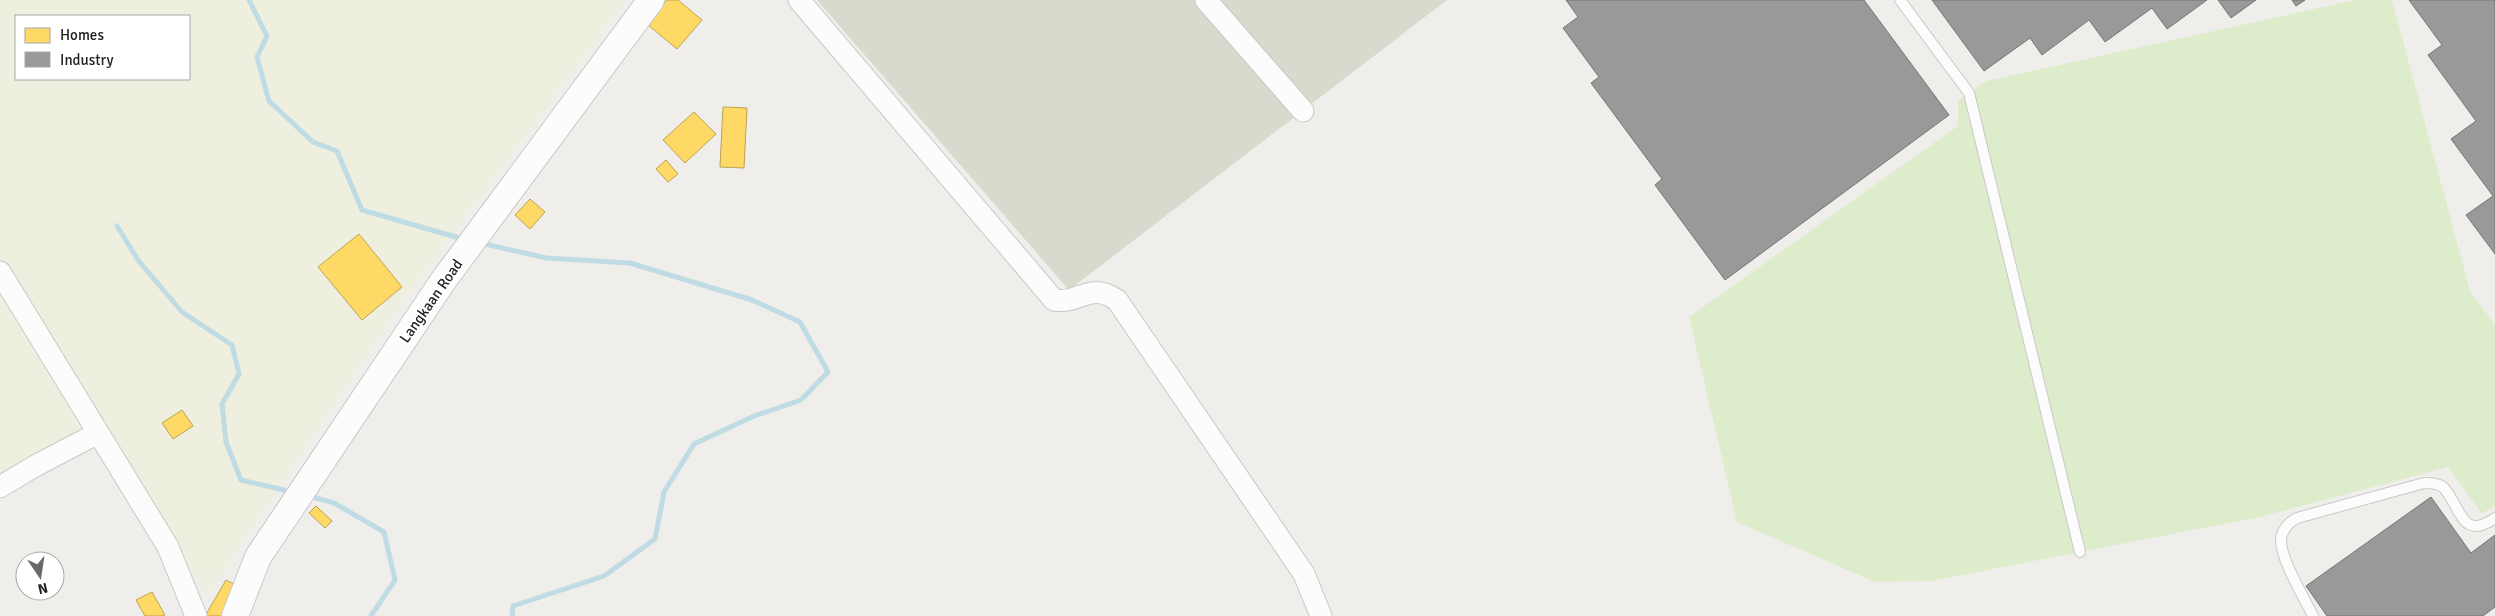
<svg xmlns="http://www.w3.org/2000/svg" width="2495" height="616" font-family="Signika,sans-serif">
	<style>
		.construction { fill: #d9d9cd }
		.farmland { fill: #efefdf; fill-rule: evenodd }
		.grass { fill: #ddeccb }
		.homes { fill: #ffd966; stroke: #bda252 }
		.industry { fill: #999; stroke: #757575 }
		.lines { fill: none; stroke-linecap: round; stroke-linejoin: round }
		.stream { stroke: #bfdbe3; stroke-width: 5 }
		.service-casing { stroke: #c9c8c7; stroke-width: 12 }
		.minor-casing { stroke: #c9c8c7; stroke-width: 23 }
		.tertiary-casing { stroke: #c9c8c7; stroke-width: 28 }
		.service { stroke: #fdfcfc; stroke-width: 10 }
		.minor { stroke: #fdfcfc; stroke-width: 21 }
		.tertiary { stroke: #fdfcfc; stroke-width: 26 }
		.labels { text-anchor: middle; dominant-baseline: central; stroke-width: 5; stroke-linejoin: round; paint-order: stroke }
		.street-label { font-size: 15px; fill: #222; stroke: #fff }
	</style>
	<rect width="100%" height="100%" fill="#f0eeeb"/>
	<path class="construction" d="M817,0H1447L1069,290Z"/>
	<path class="farmland" d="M0,0H625L413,286L207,595L101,416L0,475ZM16,16H189V79H16Z"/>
	<path class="grass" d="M2355,0H2392L2470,291L2495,325V505L2482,514L2448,467L2260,517L1931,581L1875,582L1737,522L1689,317L1958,126V101L1986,81Z"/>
	<path class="homes" d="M667,0H678L702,20L677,49L647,24Z
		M723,107L747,108L744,168L720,167Z
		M694,112L716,134L685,163L663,140Z
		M666,160L678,174L668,182L656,169Z
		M530,199L545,212L530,229L515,215Z
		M359,234L402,287L362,320L318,267Z
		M182,410L193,426L173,439L162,423Z
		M316,506L332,521L325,528L309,513Z
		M226,580L241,588L224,616H205Z
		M152,592L165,615L162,616H145L136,600Z"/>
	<path class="industry" d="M1566,0H1864L1949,115L1725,280L1655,185L1662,179L1591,83L1599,77L1563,28L1578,17Z
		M1932,0H2207L2167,29L2152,8L2105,42L2089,20L2042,55L2030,38L1984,71Z
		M2218,0H2256L2231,18Z
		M2292,0H2305L2296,6Z
		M2409,0H2495V254L2466,215L2493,196L2451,139L2476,121L2428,55L2442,45Z
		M2431,497L2471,553L2495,535V607L2483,616H2327L2306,586Z"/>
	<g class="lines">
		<path class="stream" d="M249,0L267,36L257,57L269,101L313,142L337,151L362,210L463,239
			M117,226L138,260L182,312L232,345L239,374L222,404L226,442L241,480L284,490
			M481,243L546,258L630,263L752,300L800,322L828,372L801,400L754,416L694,444L664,492L655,539L604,576L513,606L512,616
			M316,498L334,503L384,532L395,580L371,616"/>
		<g class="service-casing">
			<path id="service" d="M1900,0L1969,93L2080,552
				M2313,616C2304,597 2280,559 2281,539C2282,530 2289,522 2297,518L2424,483C2430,483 2438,483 2443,487C2461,506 2461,542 2495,518"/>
		</g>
		<g class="minor-casing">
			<path id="minor" d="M799,0L1054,300C1081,304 1090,281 1117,300L1304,574L1321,616
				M1206,0L1303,111
				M0,272L168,547L196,616
				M0,487L35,466L98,433"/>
		</g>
		<g class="tertiary-casing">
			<path id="tertiary" d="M235,616L258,557L443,281L651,0"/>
		</g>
		<use href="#service" class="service"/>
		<use href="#minor" class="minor"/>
		<use href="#tertiary" class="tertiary"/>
	</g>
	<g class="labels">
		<g class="street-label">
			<text transform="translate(431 301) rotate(-55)">Langkaan Road</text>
		</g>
	</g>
	<rect x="15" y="15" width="175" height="65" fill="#ffffff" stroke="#a7a7a7"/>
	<rect x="25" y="28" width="25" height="15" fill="#ffd966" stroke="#a7a7a7"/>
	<text x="60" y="40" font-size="15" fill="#222222">Homes</text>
	<rect x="25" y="52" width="25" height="15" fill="#999999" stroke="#a7a7a7"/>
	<text x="60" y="65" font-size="15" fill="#222222">Industry</text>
	<g transform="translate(40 576) rotate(167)"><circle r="24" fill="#ffffff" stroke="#a7a7a7"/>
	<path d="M0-4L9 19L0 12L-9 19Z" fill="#6a6968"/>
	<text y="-8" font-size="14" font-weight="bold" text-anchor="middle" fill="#222222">N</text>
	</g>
</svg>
